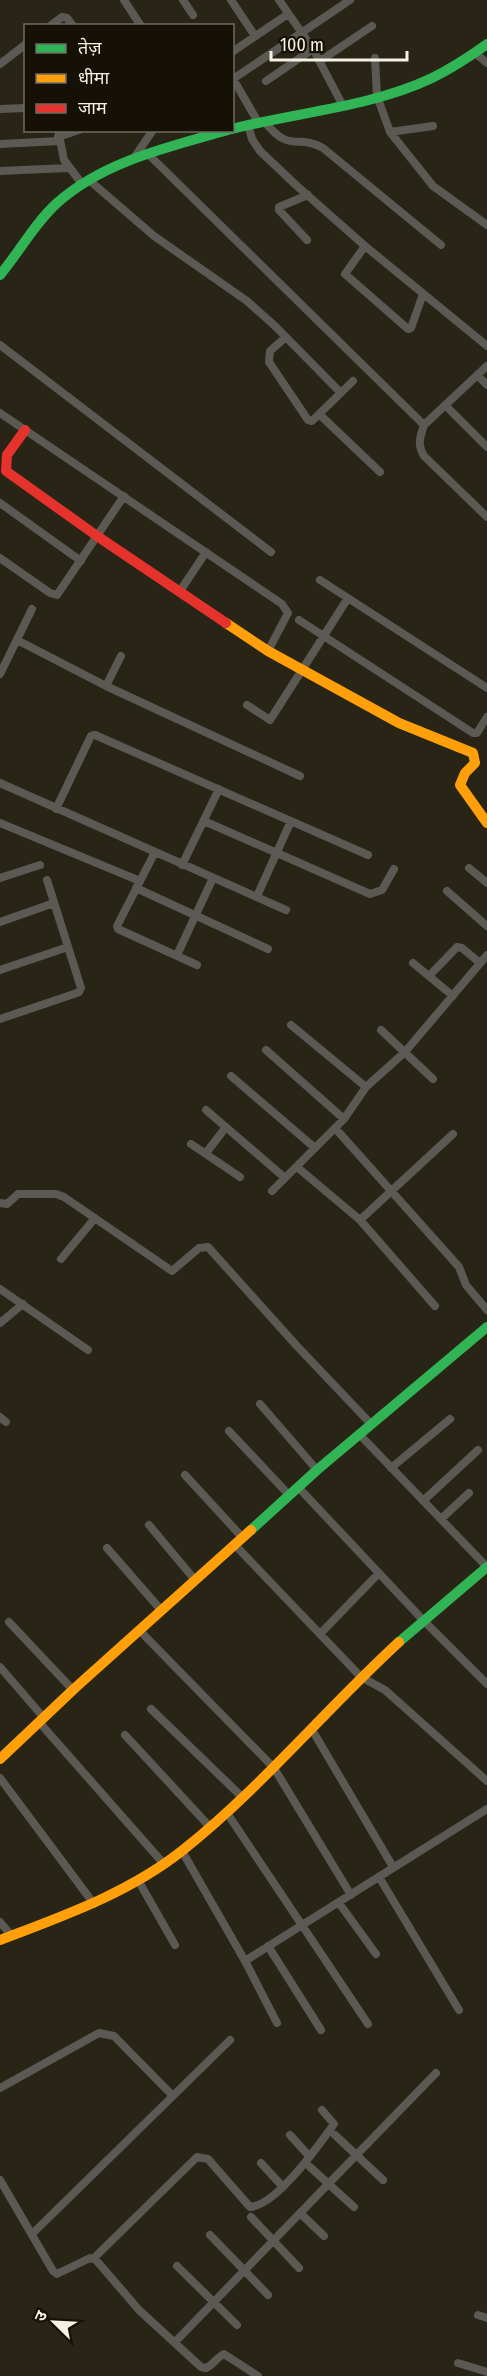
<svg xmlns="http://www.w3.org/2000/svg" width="487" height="2376" font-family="'Fira Sans Condensed','Noto Sans Devanagari',sans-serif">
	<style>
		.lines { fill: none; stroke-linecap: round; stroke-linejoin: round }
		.street { stroke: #5b5953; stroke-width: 8 }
		.fast { stroke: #30b455; stroke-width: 10 }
		.slow { stroke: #ff9f0a; stroke-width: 10 }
		.jam { stroke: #e5322d; stroke-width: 10 }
	</style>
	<rect width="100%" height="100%" fill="#282416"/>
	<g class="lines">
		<path class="street" d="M124,0L141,26
			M183,0L193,15
			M231,0L255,36
			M279,0L313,49L342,104
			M50,26L62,17L67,18L73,26
			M232,52L288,14
			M475,53L487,63
			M375,58L377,96L390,132L433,186L487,225
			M320,61L372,26
			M0,64L26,44
			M232,77L258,122
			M233,79L350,0
			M266,81L313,49
			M0,109L26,108
			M264,121C291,155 296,133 323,148L441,245
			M248,125L252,139L260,151L297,186L365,246L487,346
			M58,130L64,160L82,184
			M390,132L433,126
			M58,137L79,130
			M0,144L59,141
			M148,154L424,425
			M134,158L153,130
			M0,171L68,168
			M89,180L154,236L247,301L275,326L341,393
			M307,240L279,210V207L308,195
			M365,246L345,274L408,329L411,328L423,294
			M286,337L270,351L269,362L308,420L312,421L353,381
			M0,345L271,552
			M487,366L424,425C420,437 417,444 424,456L487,517
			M477,375L487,385
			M445,405L487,447
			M0,413L282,604L288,613L268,651
			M319,414L380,472
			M0,503L81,561
			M0,558L50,593L57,595L124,496
			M320,580L487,688
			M180,591L206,552
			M299,620L473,733H477L487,717
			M17,640L106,686L300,776
			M0,674L32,609
			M106,686L121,656
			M247,705L270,720L348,598
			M0,783L286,910
			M56,809L88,742L91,736L95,735L368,855
			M204,821L370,894L382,890L394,869
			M0,823L140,881
			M155,852L117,926L118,929L197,965
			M182,865L219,789
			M469,868L487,883
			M0,878L40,865
			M136,888L268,949
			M447,891L487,926
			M257,896L291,821
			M0,922L54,903
			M177,955L213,878
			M413,963L453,996
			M0,970L68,947
			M429,976L457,947L462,948L480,963
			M0,1019L74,994L79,992L81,988L47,880
			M291,1025L366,1087
			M381,1030L433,1079
			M266,1050L344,1119
			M231,1076L315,1148
			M206,1110L285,1178
			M335,1128L459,1267L466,1285L487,1310
			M191,1144L240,1177
			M206,1153L226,1127
			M297,1167L360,1220L435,1306
			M272,1191L344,1119L366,1087L405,1052L487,955
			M0,1203L7,1204L18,1194H56L64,1197L172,1271L199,1248L208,1247L296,1345L371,1424
			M360,1220L453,1134
			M61,1259L95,1218
			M0,1289L88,1350
			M0,1323L23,1304
			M260,1404L317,1470
			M0,1417L6,1422
			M229,1431L289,1495
			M359,1434L487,1567
			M391,1468L450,1419
			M185,1475L242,1537
			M298,1487L423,1620L487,1684
			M423,1501L478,1450
			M441,1519L469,1493
			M149,1525L195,1580
			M234,1544L361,1677L385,1690L487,1781
			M107,1548L161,1610
			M9,1622L73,1690
			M140,1631L274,1768L351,1895
			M320,1634L379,1573
			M0,1667L44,1718
			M151,1709L242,1797
			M39,1722L163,1863
			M311,1728L393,1867
			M125,1735L210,1827
			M0,1778L94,1904
			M227,1813L368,2024
			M182,1851L245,1961L277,2023
			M379,1877L459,2010
			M138,1880L175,1945
			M339,1903L376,1954
			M0,1922L12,1936
			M268,1946L321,2030
			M245,1961L487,1809
			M0,2088L99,2033L114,2036L173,2096
			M290,2135L309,2156
			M335,2135L383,2180
			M261,2163L283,2187
			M310,2167L354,2207
			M0,2180L53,2271L57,2274L90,2258L96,2260L139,2310L201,2367L206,2368C213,2365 216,2358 224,2354L258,2376
			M300,2213L324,2236
			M251,2217L299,2268
			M32,2234L230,2040
			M210,2235L268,2295
			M93,2259L197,2157L208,2159L250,2207C277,2205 318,2146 334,2124L322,2110
			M177,2266L237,2325
			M478,2315L487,2318
			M175,2342L436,2073
			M458,2363L487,2372"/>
		<path class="fast" d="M232,129C298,112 371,107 432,78C452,68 469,57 487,44
			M0,275C20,251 34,224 57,203C104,161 169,147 228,130
			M251,1530L317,1470L487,1327
			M399,1642L487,1567"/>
		<path class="slow" d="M226,623L268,651L399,723L473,753L475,763L465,773L460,785L487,823
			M0,1759L75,1688L251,1530
			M0,1940C63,1916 129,1893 183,1850C261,1788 325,1710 399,1642"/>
		<path class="jam" d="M25,430L7,455L6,471L97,536L226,623"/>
	</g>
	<rect x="24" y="24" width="210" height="108" fill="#151107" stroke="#6f6b5f" stroke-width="1.5"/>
	<rect x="36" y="44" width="30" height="9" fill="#30b455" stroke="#6f6b5f" stroke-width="1.5"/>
	<text x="78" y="54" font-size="18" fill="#f6f1e2">तेज़</text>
	<rect x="36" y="74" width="30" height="9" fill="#ff9f0a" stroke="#6f6b5f" stroke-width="1.5"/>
	<text x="78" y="84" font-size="18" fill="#f6f1e2">धीमा</text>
	<rect x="36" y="104" width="30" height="9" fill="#e5322d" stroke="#6f6b5f" stroke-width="1.5"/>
	<text x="78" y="114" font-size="18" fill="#f6f1e2">जाम</text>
	<g transform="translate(54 2322) rotate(294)" stroke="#151107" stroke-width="4.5" paint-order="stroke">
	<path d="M0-4.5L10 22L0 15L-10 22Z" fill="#f6f1e2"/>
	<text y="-9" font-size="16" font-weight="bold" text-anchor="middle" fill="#f6f1e2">उ</text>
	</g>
	<path d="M271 51v9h136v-9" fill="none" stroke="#f6f1e2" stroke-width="3"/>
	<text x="280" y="51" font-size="18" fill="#f6f1e2" stroke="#151107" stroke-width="4.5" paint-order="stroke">100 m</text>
</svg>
